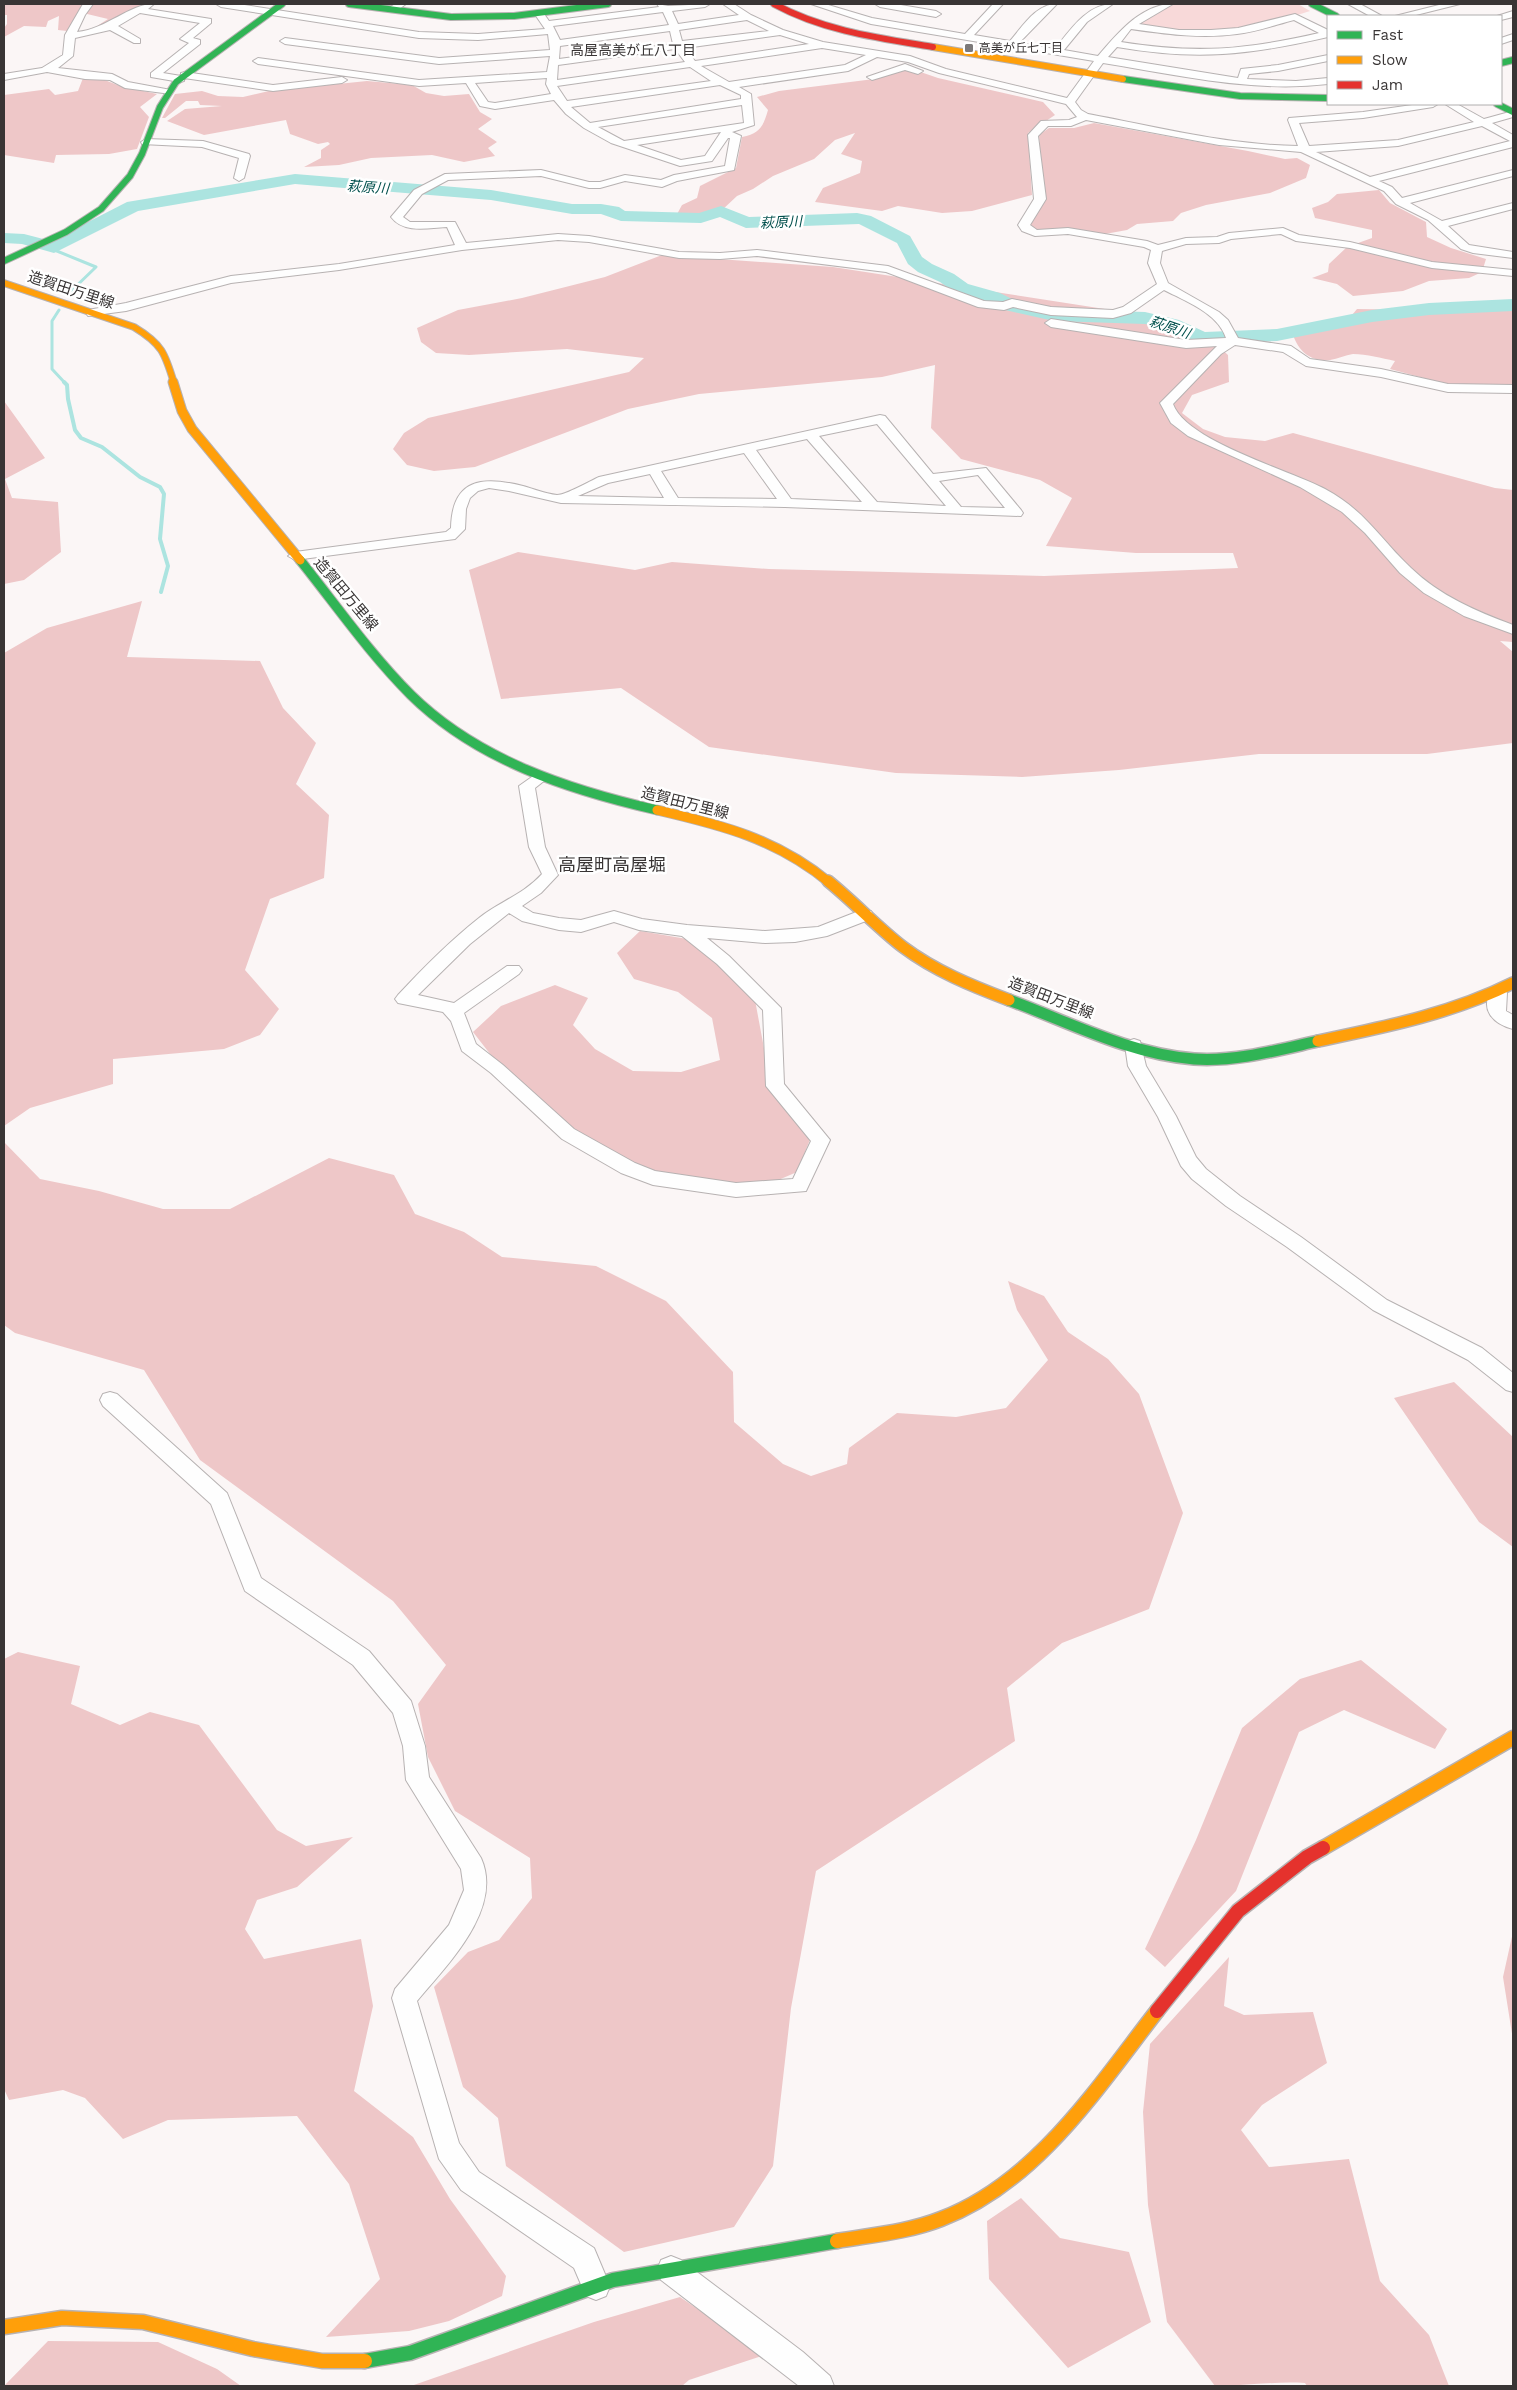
<svg xmlns="http://www.w3.org/2000/svg" width="1517" height="2390" font-family="'Work Sans','Noto Sans JP',sans-serif">
	<style>
		.green { fill: #f8d9d9 }
		.forest { fill: #eec7c8 }
		.lines { fill: none; stroke-linecap: round; stroke-linejoin: round }
		.stream-far1 { stroke: #ace4e0; stroke-width: 3 }
		.stream { stroke: #ace4e0; stroke-width: 4 }
		.river { fill: #ace4e0; fill-rule: evenodd }
		.street-casing { stroke: #b7b2b2; stroke-width: 2 }
		.fast-far3-casing { stroke: #b7b2b2; stroke-width: 8 }
		.fast-far2-casing { stroke: #b7b2b2; stroke-width: 11 }
		.fast-far1-casing { stroke: #b7b2b2; stroke-width: 14 }
		.fast-casing { stroke: #b7b2b2; stroke-width: 17 }
		.slow-far3-casing { stroke: #b7b2b2; stroke-width: 8 }
		.slow-far2-casing { stroke: #b7b2b2; stroke-width: 11 }
		.slow-far1-casing { stroke: #b7b2b2; stroke-width: 14 }
		.slow-casing { stroke: #b7b2b2; stroke-width: 17 }
		.jam-far1-casing { stroke: #b7b2b2; stroke-width: 8 }
		.jam-casing { stroke: #b7b2b2; stroke-width: 17 }
		.street { fill: #fefefe; fill-rule: evenodd }
		.fast-far3 { stroke: #30b455; stroke-width: 6 }
		.fast-far2 { stroke: #30b455; stroke-width: 9 }
		.fast-far1 { stroke: #30b455; stroke-width: 11 }
		.fast { stroke: #30b455; stroke-width: 14 }
		.slow-far3 { stroke: #ff9f0a; stroke-width: 6 }
		.slow-far2 { stroke: #ff9f0a; stroke-width: 9 }
		.slow-far1 { stroke: #ff9f0a; stroke-width: 11 }
		.slow { stroke: #ff9f0a; stroke-width: 14 }
		.jam-far1 { stroke: #e5322d; stroke-width: 6 }
		.jam { stroke: #e5322d; stroke-width: 14 }
		.poi-dot { fill: #7d7979; stroke: #fff; stroke-width: 2 }
		.labels { text-anchor: middle; dominant-baseline: central; stroke-width: 5; stroke-linejoin: round; paint-order: stroke }
		.far-poi-label { font-size: 12px; fill: #393535; stroke: #fff; text-anchor: start }
		.far-neighbourhood-label { font-size: 14px; fill: #393535; stroke: #fff }
		.far-water-label { font-size: 14px; font-style: italic; fill: #014f4c; stroke: #fff }
		.street-label { font-size: 15px; fill: #393535; stroke: #fff }
		.quarter-label { font-size: 18px; fill: #393535; stroke: #fff }
	</style>
	<rect width="100%" height="100%" fill="#fbf6f6"/>
	<path class="green" d="M1174,4H1298L1310,11C1251,30 1200,36 1138,25L1142,20Z"/>
	<path class="forest" d="M4,4H85C77,13 74,23 67,31L58,30L59,16L48,21L46,27L24,26L4,37V28L7,24V15H4Z
		M90,4H143L100,30H91L108,19L83,13Z
		M909,68L938,78L1043,102L1055,115L1028,133L1032,195L972,211L942,213L898,206L882,211L815,202L823,188L860,173L862,161L841,154L855,133L835,140L814,159L773,176L753,189L737,196L721,211L700,217L676,216L682,205L697,198L700,186L736,168L742,137C760,133 763,127 768,110L757,97L779,91L874,79Z
		M97,77L120,86L157,94L140,107L149,117L137,149L109,154L56,155L54,163L4,155V95L49,89L55,95L78,91L83,78Z
		M367,81L412,85L426,93L444,96L469,94L480,112L492,119L478,129L497,142L488,148L495,156L464,162L432,155L371,158L339,165L304,167L321,158V150L330,144L328,142L318,144L290,134L286,120L204,135L167,121L185,109L222,106L200,105L198,101H186L165,118H162L175,94L202,91L218,96L243,97L269,91Z
		M1094,123L1248,151L1285,159L1297,158L1310,165L1306,178L1270,193L1206,205L1181,213L1173,221L1137,224L1127,230L1105,234L1067,229L1040,231L1027,225L1044,200L1039,135L1049,128H1074Z
		M1379,190L1390,203L1426,222L1427,237L1451,248L1486,259L1482,272L1469,278L1429,281L1403,291L1353,296L1337,284L1312,278L1328,272L1329,264L1347,247L1372,238V230L1315,218L1312,208L1328,202L1337,194Z
		M662,255L833,267L1137,314C1171,322 1202,330 1228,355L1229,382L1192,395L1182,413L1203,429L1225,437L1265,441L1293,433L1495,488L1513,490V642L1500,641L1513,652V743L1427,754H1259L1119,770L1022,777L896,773L709,747L621,688L501,699L469,570L518,552L635,570L672,562L769,569L1044,576L1238,568L1233,553H1136L1046,546L1072,498L1040,480L961,459L931,428L935,365L882,377L699,394L628,409L475,467L434,471L407,465L393,449L404,433L428,418L629,372L644,358L567,349L469,355L436,353L421,342L417,328L458,310L522,298L605,277Z
		M1513,305V384L1465,386L1446,384L1390,369L1395,361C1381,358 1367,354 1353,354C1345,355 1338,359 1330,360C1311,362 1299,352 1293,335L1300,325L1352,315L1357,309L1428,310Z
		M4,401L45,458L5,479L12,498L58,502L61,552L24,580L4,584Z
		M142,601L127,657L260,661L283,708L316,743L296,784L329,815L324,878L270,899L245,970L279,1009L260,1035L224,1049L113,1059V1084L30,1108L4,1126V653L47,628Z
		M640,931L693,940L755,1000L771,1086L811,1137L797,1172L776,1181L725,1185L652,1173L569,1132L501,1068L473,1032L501,1006L555,985L588,998L573,1025L595,1049L633,1071L681,1072L720,1060L712,1018L678,992L634,979L617,953Z
		M4,1142L40,1179L99,1191L163,1209H230L329,1158L394,1175L415,1214L464,1232L502,1257L596,1266L666,1301L733,1372L734,1422L783,1464L811,1476L847,1464L849,1448L897,1413L956,1417L1006,1408L1048,1360L1017,1310L1008,1281L1044,1296L1068,1332L1108,1359L1139,1394L1183,1513L1149,1609L1062,1643L1007,1688L1015,1741L816,1871L791,2008L773,2166L734,2227L624,2252L506,2166L498,2118L463,2087L434,1987L468,1952L499,1940L532,1898L530,1858L455,1811L428,1757L418,1704L446,1665L393,1601L200,1460L144,1370L15,1333L4,1325Z
		M1454,1382L1513,1437V1547L1479,1522L1394,1398Z
		M18,1652L80,1666L71,1704L120,1725L150,1712L199,1725L277,1830L306,1846L353,1837L297,1887L257,1900L245,1929L264,1959L361,1939L373,2006L354,2091L413,2137L450,2199L506,2276L502,2296L449,2321L409,2331L326,2337L380,2279L349,2184L297,2116L168,2120L123,2139L85,2098L63,2090L9,2100L4,2089V1659Z
		M1361,1660L1447,1729L1435,1749L1344,1710L1299,1732L1236,1891L1165,1967L1145,1949L1196,1840L1242,1728L1300,1679Z
		M1513,1932V2040L1503,1977Z
		M1229,1957L1224,2006L1244,2015L1313,2012L1327,2063L1262,2105L1241,2130L1269,2167L1349,2159L1380,2281L1429,2335L1449,2386H1307L1305,2383C1275,2381 1245,2386 1215,2386L1167,2322L1148,2205L1143,2112L1150,2044Z
		M1021,2198L1060,2238L1129,2252L1151,2322L1068,2368L989,2279L987,2221Z
		M680,2297L765,2355L689,2380L682,2386H411L594,2322Z
		M48,2341L158,2342L217,2369L241,2386H4Z"/>
	<g class="lines">
		<path class="stream-far1" d="M47,247L96,267L67,295
			M59,310L52,321V369L65,383"/>
		<path class="stream" d="M64,382L67,385L68,399L75,430L81,438L102,447L140,477L160,487L164,494L160,539L168,566L161,592"/>
		<path class="river" d="M295,174L491,190L572,204H601L619,207L625,211L699,213L721,206L749,217L857,213L871,216L910,236L922,257L932,264L954,274L968,284L1000,293L1018,302L1054,309L1145,312L1179,320L1205,332L1277,329L1372,310L1429,303L1513,299V311L1429,315L1372,322L1277,341L1202,344L1166,328L1145,324L1054,321L1005,310L986,301L954,292L940,282L918,272L908,264L897,243L859,224L746,228L720,217L701,223L621,221L601,214H572L491,200L295,184L138,211L54,253L22,244L4,243V233L24,234L51,241L127,202Z"/>
		<g class="street-casing">
			<path id="street" d="M83,4H93L85,15L77,32C107,29 129,4 154,4L148,9L211,19V23L193,38L200,40V44L163,73L181,76V73L185,72L273,85L342,77L347,80L342,83L273,91L184,78V81L180,82L151,77V73L189,43L180,39L200,23L140,13L118,26L140,39V43H134L110,30L75,38L73,56L58,68L112,74L128,82L171,90V94L125,88L110,80L85,79L47,72L4,80V74L42,68L63,55L65,35Z
				M216,4H238L419,32L478,34L545,29L534,13L539,10L542,11L549,21L659,7L657,4L668,6L710,4L705,7L672,11L678,24L739,15L723,4H734L751,15L783,30L823,42L910,56L946,69L1067,98L1094,61L871,24L811,4H825L872,18L965,34L993,4H1003L974,35L1010,41C1023,26 1036,4 1057,4L1019,43L1055,49C1070,30 1087,4 1113,4L1087,22L1064,50L1098,56C1117,34 1141,4 1173,4L1139,24L1179,30H1211L1238,28L1295,14L1328,30V37C1249,55 1198,61 1117,47L1108,57L1238,78L1241,69L1278,65L1328,55V61L1278,71L1249,74L1247,79L1296,81L1328,78V84C1253,93 1178,75 1103,63L1075,102L1081,110L1088,114C1158,127 1227,145 1298,146L1288,120L1289,118L1363,112L1419,104H1438L1433,107L1363,118L1299,123L1309,146L1398,140L1474,122L1445,104H1457L1484,119L1513,111V117L1492,123L1513,135V147L1379,181L1392,187L1402,198L1513,170V176L1410,203L1442,221L1513,203V209L1448,226L1469,245L1513,252V258L1473,253L1461,249L1428,220L1396,204L1384,191L1301,152L1219,145L1086,120L1071,126H1048L1038,136L1046,199L1030,225L1037,230L1068,228L1147,241L1158,245L1186,238L1217,237L1229,233L1283,228L1299,235L1350,242L1432,262L1513,270V276L1432,268L1350,248L1296,241L1281,234L1231,239L1219,243L1186,244L1162,251L1160,263L1168,283L1219,312L1228,320L1238,338L1291,346L1310,359L1381,369L1448,384L1513,385V393L1448,392L1381,377L1306,366L1283,352L1235,345L1221,354L1173,404C1186,441 1289,470 1325,489C1367,512 1379,538 1411,568C1440,596 1476,611 1513,625V634L1464,616L1424,593L1400,573L1365,533L1342,512L1300,487L1188,436L1171,423L1160,403L1217,346L1186,348L1051,327L1045,323L1051,319L1186,340L1226,338C1218,313 1185,301 1164,290L1131,313L1113,318L1051,315L1013,307L1004,310L978,307L886,272L757,256L720,259L679,258L589,242L558,240L462,250L339,270L231,283L126,311L88,316L86,313L88,310L126,303L231,276L339,264L455,245L447,227C428,228 404,234 391,217L414,190L445,174L541,170L589,182H600L625,175L661,180L674,175L725,166L730,138H728L712,161L680,166L611,143L584,128L566,114L554,100L495,109L480,106L466,83L419,86L258,64L253,61L258,58L419,80L547,72L550,56L439,64L285,44L280,41L285,38L439,58L550,50L548,34L478,40L419,38L221,7ZM663,12L669,25L560,40L553,26ZM747,20L769,31L682,41L679,30ZM1294,20L1319,33C1245,50 1197,54 1121,42L1131,29C1167,34 1201,39 1237,34C1256,32 1275,25 1294,20ZM670,31L673,44L559,59L560,46ZM780,35L809,44L695,61L685,48ZM822,48L866,55L845,65L729,82L701,66ZM675,49L685,62L557,80L558,65ZM877,57L908,62L939,73L1066,104L1077,117L1069,120L1041,121L1028,135L1034,199L1018,225L1022,231L1035,236L1068,234L1144,247L1151,250L1148,263L1157,284L1123,307L1113,310L1051,307L1012,299L1003,302L984,301L888,266L757,250L720,253L679,252L589,236L558,234L466,243L455,222H410L403,217L422,194L448,180L541,176L589,188H600L625,181L662,187L677,181L734,170L741,136L732,132L754,125L751,94L739,87L848,71ZM690,67L711,81L567,101L557,86ZM547,78L546,84L551,94L495,103L488,102L475,83ZM720,85L741,95V99L590,123L571,107ZM742,105L744,123L624,141L598,127ZM1482,126L1510,141L1370,177L1316,152L1398,146ZM721,132L705,156L681,160L637,145Z
				M395,4H406L395,12H389V8Z
				M875,4H895L936,11L941,14L936,17L880,7Z
				M1348,4H1360L1382,16H1370Z
				M1443,4H1460L1412,16H1395Z
				M1513,11V17L1501,20V16H1497Z
				M1513,34V40L1501,44V38Z
				M905,64L923,71L918,74L905,70L872,80L867,77Z
				M146,139L203,141L249,154L250,156L244,178L239,181L234,178L239,158L202,147L142,144L141,142Z
				M880,415L885,416L933,474L986,468L1021,510L1023,513L1021,516L785,507L561,503L509,491L489,488L478,491L470,498L466,509L465,529L455,539L295,560L288,556L295,552L446,532L451,528C452,478 483,476 523,486C534,489 546,494 557,495C566,495 590,481 599,477ZM877,424L946,506L877,502L819,436ZM807,439L862,502L791,499L756,450ZM744,453L777,499L678,498L661,471ZM650,474L664,498L578,496L608,483ZM978,475L1005,508L961,507L939,481Z
				M541,772L549,777L535,788L545,847L558,875L541,893L522,906L533,913L559,918L581,920L614,911L642,919L687,925L765,931L818,927L859,911H871L873,915L871,919L827,936L795,942L765,943L707,938L729,956L781,1008L784,1084L830,1140L806,1191L736,1197L653,1185L621,1173L562,1139L491,1073L462,1051L451,1021L443,1012L398,1003L395,999L398,995C423,968 450,941 479,918C499,902 524,894 542,874L529,847L519,786L536,774ZM509,913L522,921L559,930L581,932L614,922L639,930L682,936L717,964L763,1010L766,1086L811,1141L793,1179L736,1183L655,1171L635,1163L574,1129L503,1065L476,1044L464,1013L519,974L522,970L519,966H507L454,1003L418,995L470,944Z
				M1498,987L1504,989L1507,993L1506,1011L1513,1015V1029C1493,1024 1479,1009 1492,989Z
				M1134,1039L1140,1041L1146,1066L1176,1116L1196,1157L1206,1169L1240,1196L1301,1237L1387,1300L1482,1348L1513,1373V1392L1506,1390L1468,1360L1373,1310L1287,1247L1226,1206L1192,1179L1181,1166L1158,1117L1128,1066L1125,1045L1128,1041Z
				M110,1392L117,1394L227,1493L261,1578L369,1651L411,1701L425,1746L429,1777L481,1858C504,1909 447,1965 417,2001L459,2143L479,2172L594,2248L610,2286L606,2296L596,2300L586,2296L574,2268L461,2190L439,2159L392,1998L395,1989L449,1925L464,1890L461,1869L406,1780L403,1746L393,1713L353,1665L245,1591L211,1504L103,1406L100,1400L103,1394Z
				M671,2256L681,2260L803,2352L830,2376L834,2386H799L661,2280L657,2270L661,2260Z"/>
		</g>
		<g class="fast-far3-casing">
			<path id="fast-far3" d="M349,4L451,17L514,16L608,4
				M1312,4L1336,16
				M1501,63L1513,60
				M1123,79L1240,96L1328,98
				M1497,104L1513,112
				M4,261L66,232L101,209L130,176L142,154L160,107L176,82L282,4"/>
		</g>
		<g class="fast-far2-casing">
			<path id="fast-far2" d="M300,560C336,605 370,654 411,695C477,760 569,790 657,810"/>
		</g>
		<g class="fast-far1-casing">
			<path id="fast-far1" d="M1009,1000C1069,1022 1129,1054 1194,1059C1235,1062 1278,1050 1318,1041"/>
		</g>
		<g class="fast-casing">
			<path id="fast" d="M365,2361L410,2353L613,2280L837,2241"/>
		</g>
		<g class="slow-far3-casing">
			<path id="slow-far3" d="M933,47L1123,79
				M4,283L134,327C162,344 165,353 174,383"/>
		</g>
		<g class="slow-far2-casing">
			<path id="slow-far2" d="M173,382L182,411L192,429L300,560
				M657,810C722,825 777,839 830,883"/>
		</g>
		<g class="slow-far1-casing">
			<path id="slow-far1" d="M828,881C854,902 877,927 903,947C935,971 972,986 1009,1000
				M1318,1041C1385,1027 1451,1014 1513,983"/>
		</g>
		<g class="slow-casing">
			<path id="slow" d="M1323,1848L1513,1738
				M837,2241C872,2235 908,2232 941,2219C1036,2183 1097,2088 1157,2011
				M4,2327L62,2318L143,2322L253,2349L322,2361H365"/>
		</g>
		<g class="jam-far1-casing">
			<path id="jam-far1" d="M774,4C824,31 878,38 933,47"/>
		</g>
		<g class="jam-casing">
			<path id="jam" d="M1157,2011L1238,1911L1307,1857L1323,1848"/>
		</g>
		<use href="#street" class="street"/>
		<use href="#fast-far3" class="fast-far3"/>
		<use href="#fast-far2" class="fast-far2"/>
		<use href="#fast-far1" class="fast-far1"/>
		<use href="#fast" class="fast"/>
		<use href="#slow-far3" class="slow-far3"/>
		<use href="#slow-far2" class="slow-far2"/>
		<use href="#slow-far1" class="slow-far1"/>
		<use href="#slow" class="slow"/>
		<use href="#jam-far1" class="jam-far1"/>
		<use href="#jam" class="jam"/>
	</g>
	<rect class="poi-dot" x="964" y="43" width="10" height="10" rx="2.5"/>
	<g class="labels">
		<g class="far-poi-label">
			<text x="979" y="48">高美が丘七丁目</text>
		</g>
		<g class="far-neighbourhood-label">
			<text x="633" y="50">高屋高美が丘八丁目</text>
		</g>
		<g class="far-water-label">
			<text transform="translate(368 187) rotate(4)">萩原川</text>
			<text transform="translate(781 222) rotate(-3)">萩原川</text>
			<text transform="translate(1170 327) rotate(19)">萩原川</text>
		</g>
		<g class="street-label">
			<text transform="translate(71 290) rotate(18)">造賀田万里線</text>
			<text transform="translate(346 594) rotate(50)">造賀田万里線</text>
			<text transform="translate(685 803) rotate(14)">造賀田万里線</text>
			<text transform="translate(1051 998) rotate(21)">造賀田万里線</text>
		</g>
		<g class="quarter-label">
			<text x="612" y="864">高屋町高屋堀</text>
		</g>
	</g>
	<rect width="1517" height="2390" fill="none" stroke="#393535" stroke-width="10"/>
	<rect x="1327" y="15" width="175" height="90" fill="#ffffff" stroke="#b0aeae"/>
	<rect x="1337" y="31" width="25" height="8" fill="#30b455" stroke="#b0aeae"/>
	<text x="1372" y="40" font-size="15" fill="#393535">Fast</text>
	<rect x="1337" y="56" width="25" height="8" fill="#ff9f0a" stroke="#b0aeae"/>
	<text x="1372" y="65" font-size="15" fill="#393535">Slow</text>
	<rect x="1337" y="81" width="25" height="8" fill="#e5322d" stroke="#b0aeae"/>
	<text x="1372" y="90" font-size="15" fill="#393535">Jam</text>
</svg>
